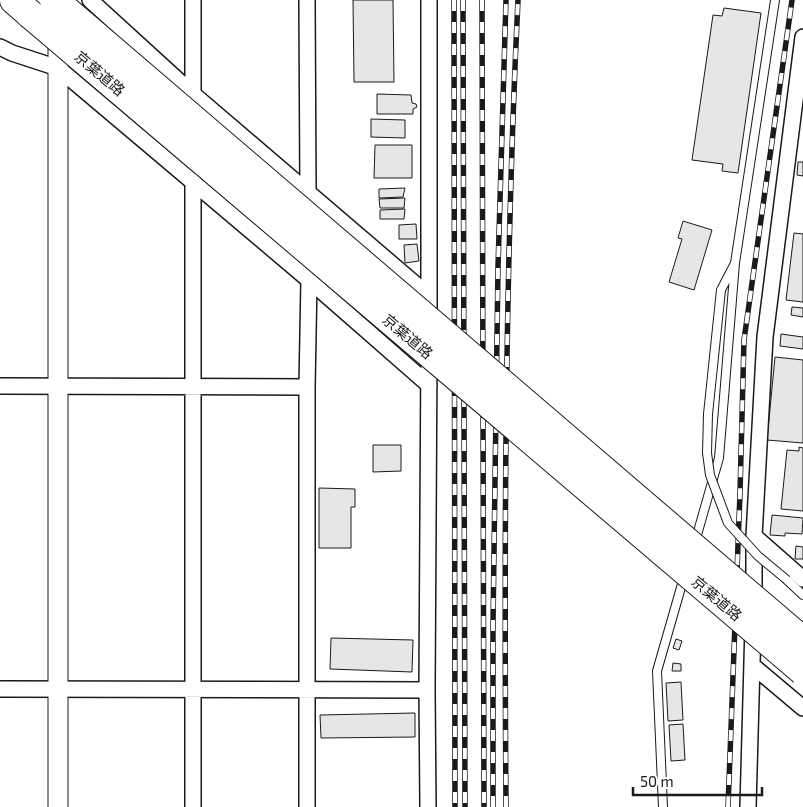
<svg xmlns="http://www.w3.org/2000/svg" width="803" height="807" font-family="'Exo 2','Noto Sans JP',sans-serif">
	<style>
		.building { fill: #e6e6e6; stroke: #1a1a1a }
		.lines { fill: none; stroke-linecap: round; stroke-linejoin: round }
		.service-casing { stroke: #1a1a1a; stroke-width: 10 }
		.minor-casing { stroke: #1a1a1a; stroke-width: 18 }
		.tertiary-casing { stroke: #1a1a1a; stroke-width: 21 }
		.motorway-casing { stroke: #1a1a1a; stroke-width: 30 }
		.service { stroke: #fff; stroke-width: 8 }
		.minor { stroke: #fff; stroke-width: 15 }
		.tertiary { stroke: #fff; stroke-width: 19 }
		.motorway { stroke: #fff; stroke-width: 28 }
		.rail-casing { stroke: #1a1a1a; stroke-width: 5.5 }
		.rail { stroke: #fff; stroke-width: 4; stroke-dasharray: 11; stroke-linecap: butt }
		.service-bridge-casing { stroke: #1a1a1a; stroke-width: 10; stroke-linecap: butt }
		.motorway-bridge-casing { stroke: #1a1a1a; stroke-width: 30; stroke-linecap: butt }
		.service-bridge { stroke: #fff; stroke-width: 8 }
		.motorway-bridge { stroke: #fff; stroke-width: 28 }
		.labels { text-anchor: middle; dominant-baseline: central; stroke-width: 4; stroke-linejoin: round; paint-order: stroke }
		.street-label { font-size: 15px; fill: #1a1a1a; stroke: #fff }
	</style>
	<rect width="100%" height="100%" fill="#fff"/>
	<path class="building" d="M353,0H393L394,82H354Z
		M724,8L761,13L738,173L722,171L723,164L692,160L713,15L722,16Z
		M377,94L411,95L412,103L416,104L417,107L413,109V114H377Z
		M371,119L405,120V138L371,137Z
		M375,145H412V178H374Z
		M798,162H803V176L797,175Z
		M405,188L403,197L379,198V189Z
		M405,198L404,208H380L379,199Z
		M405,209L404,219H380V210Z
		M683,221L712,230L694,290L669,282L682,239L678,238Z
		M416,224L417,239H399V225Z
		M794,233L803,234V302L786,300Z
		M417,244L419,261L405,263L404,245Z
		M792,307L803,308V317L791,315Z
		M781,334L803,337V349L780,346Z
		M775,357L803,360V443L767,440Z
		M373,445H401V471L373,472Z
		M799,447L803,448V511L781,509L787,450L799,451Z
		M319,488L355,489V507H351V548H319Z
		M772,515L803,518L802,534L785,533V536L770,535Z
		M796,546L803,547V559H795Z
		M331,638L413,640L412,672L330,669Z
		M676,639L682,641L679,650L673,648Z
		M673,663L681,664V671H672Z
		M681,682L683,720L668,721L666,683Z
		M415,713V737L321,738L320,715Z
		M683,724L685,760L671,761L669,725Z"/>
	<g class="lines">
		<g class="service-casing">
			<path id="service" d="M721,290L735,263L775,0
				M695,542L719,458L735,263
				M787,580L803,595
				M663,807L657,671L684,577"/>
		</g>
		<g class="minor-casing">
			<path id="minor" d="M90,0L193,94L428,295
				M193,0V94
				M307,0L308,191
				M0,47L12,53L58,68L309,280L429,385
				M193,181V807
				M429,321V0
				M0,386L307,387
				M754,536L803,579
				M754,601V536L765,337L803,37
				M753,666L803,708
				M0,689L427,690
				M307,807V387L309,280
				M428,807L427,690L429,351
				M748,807L753,626"/>
		</g>
		<g class="tertiary-casing">
			<path id="tertiary" d="M58,31V807"/>
		</g>
		<g class="motorway-casing">
			<path id="motorway" d="M14,0L30,14"/>
		</g>
		<use href="#service" class="service"/>
		<use href="#minor" class="minor"/>
		<use href="#tertiary" class="tertiary"/>
		<use href="#motorway" class="motorway"/>
		<g class="rail-casing">
			<path id="rail" d="M454,0L455,807
				M463,0L465,807
				M482,0L484,807
				M493,807V624L498,267L506,0
				M506,807C504,538 505,269 518,0
				M728,807L740,493L744,340L792,0"/>
		</g>
		<use href="#rail" class="rail"/>
		<g class="service-bridge-casing">
			<path id="service-bridge" d="M721,290L708,414L707,453L710,475L728,523L758,556L787,580"/>
		</g>
		<g class="motorway-bridge-casing">
			<path id="motorway-bridge" d="M54,0L803,641
				M30,14L803,671"/>
		</g>
		<use href="#service-bridge" class="service-bridge"/>
		<use href="#motorway-bridge" class="motorway-bridge"/>
	</g>
	<g class="labels">
		<g class="street-label">
			<text transform="translate(100 73) rotate(40)">京葉道路</text>
			<text transform="translate(408 336) rotate(40)">京葉道路</text>
			<text transform="translate(717 598) rotate(40)">京葉道路</text>
		</g>
	</g>
	<path d="M633 787v8h129v-8" fill="none" stroke="#1a1a1a" stroke-width="2.5"/>
	<text x="640" y="787" font-size="15" fill="#1a1a1a" stroke="#ffffff" stroke-width="4" paint-order="stroke">50 m</text>
</svg>
